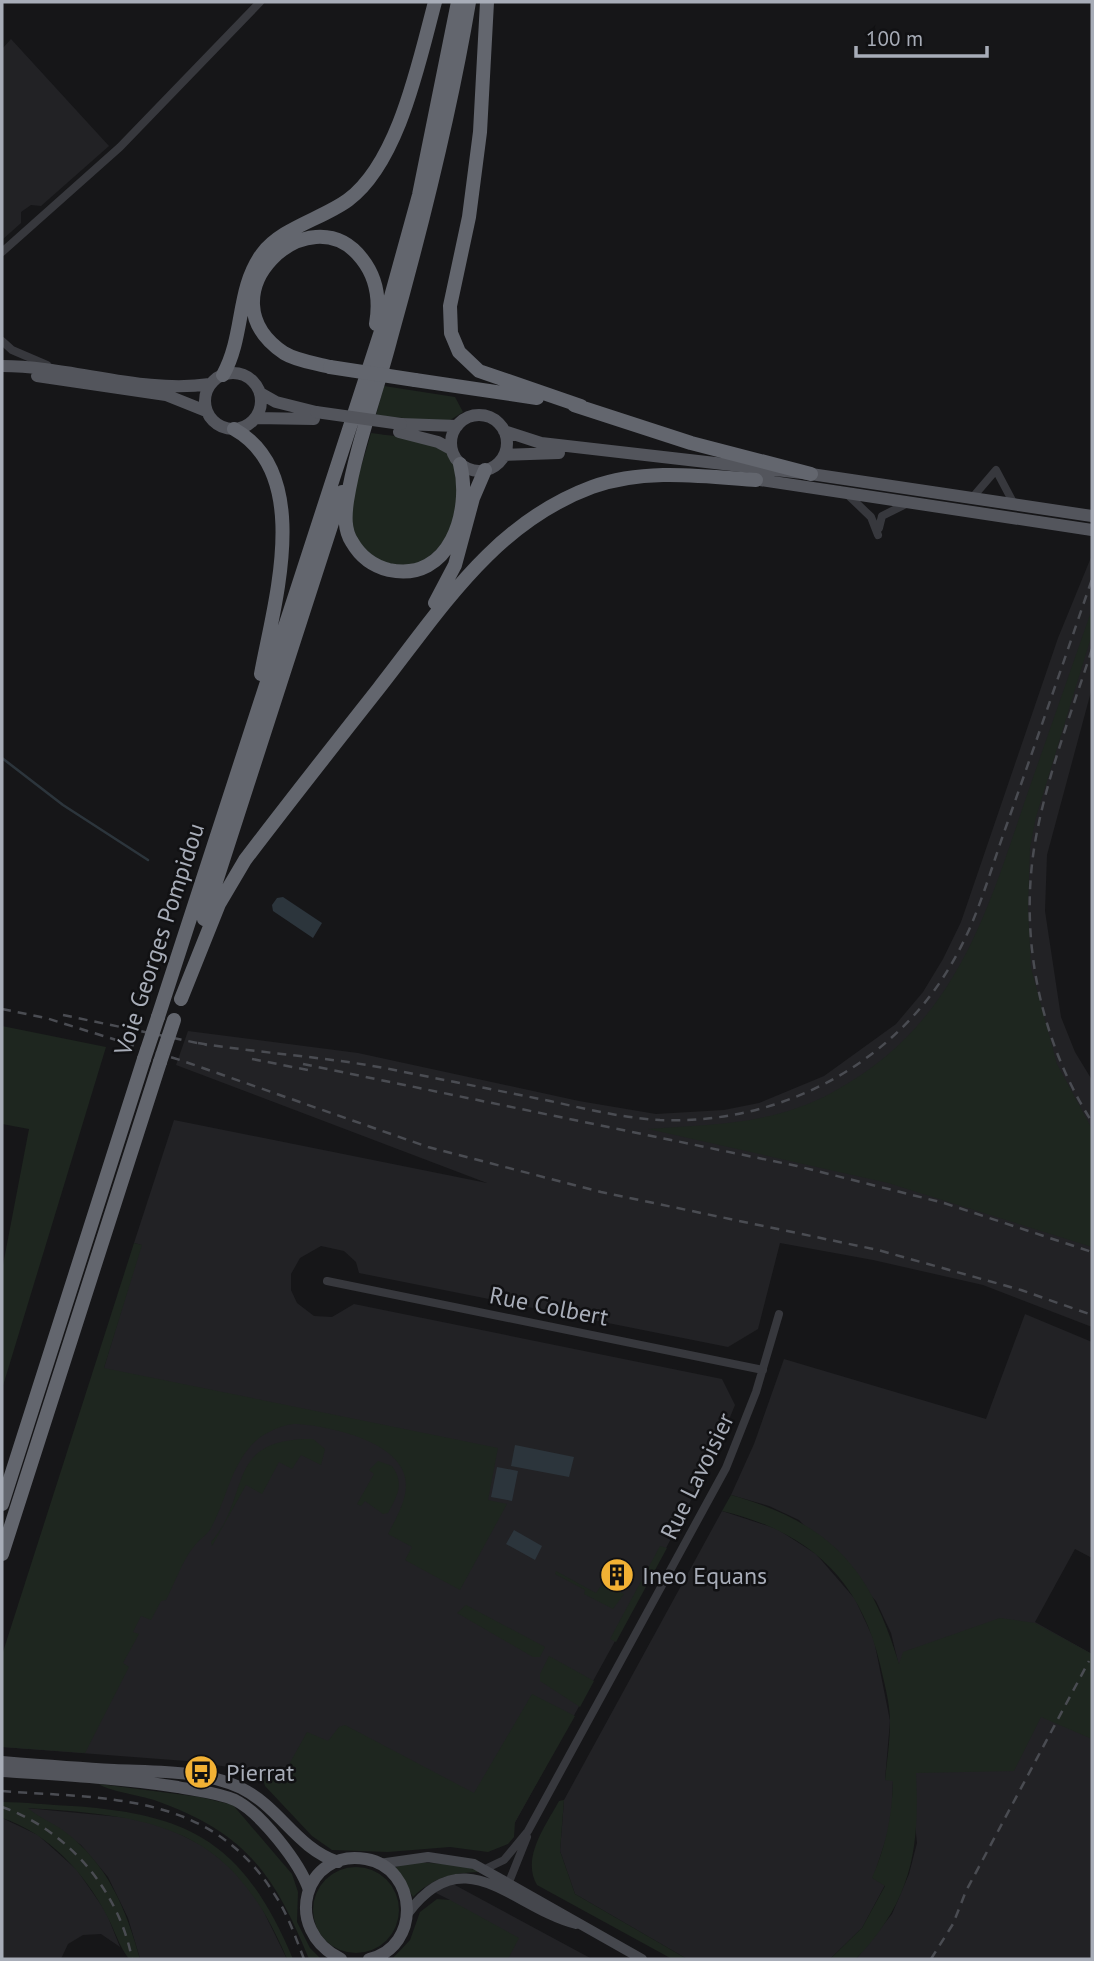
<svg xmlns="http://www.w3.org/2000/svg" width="1094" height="1961" font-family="'PT Sans',sans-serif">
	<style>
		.built { fill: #222225 }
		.green { fill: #1e261f }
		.water { fill: #2c353c }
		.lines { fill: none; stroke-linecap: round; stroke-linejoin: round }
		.stream { stroke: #2c353c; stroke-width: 2.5 }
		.street { stroke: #37383d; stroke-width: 8 }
		.secondary { stroke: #45474d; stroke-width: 10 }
		.primary { stroke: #53555c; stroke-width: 12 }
		.highway { stroke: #63666e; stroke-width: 14 }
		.rail { stroke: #4a4c52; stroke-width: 2.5; stroke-dasharray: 9 7; stroke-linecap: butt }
		.primary-bridge { stroke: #53555c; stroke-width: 12 }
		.highway-bridge { stroke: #63666e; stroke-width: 14 }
		.labels { text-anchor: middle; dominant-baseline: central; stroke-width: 5; stroke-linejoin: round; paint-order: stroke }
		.street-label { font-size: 24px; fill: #a8adb8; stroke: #111113 }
		.poi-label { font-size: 24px; fill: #a8adb8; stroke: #111113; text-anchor: start }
	</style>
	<rect width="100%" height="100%" fill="#161618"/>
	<path class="built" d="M11,39L109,146L41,206L31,205L21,212V223L2,240V49Z
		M1092,555V688L1047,855L1045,911L1061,1017L1075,1052L1092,1080V1327L983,1285L873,1260L780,1243L758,1329L728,1347L359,1273L356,1262L344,1251L321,1246L300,1258L291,1274V1290L297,1303L314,1316L332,1317L354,1304L722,1379L735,1405L714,1456L663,1554L512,1828L450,1847L272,1777L236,1768L186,1761L2,1747L99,1384L141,1245L134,1243L174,1120L487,1183L176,1065L188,1031L358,1053L579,1101L656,1114L724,1110L759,1103L824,1076L896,1024L923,992L943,959L961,922L1058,638Z
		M1025,1314L1092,1342V1558L1075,1549L1035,1622L1092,1654V1959H856L892,1914L909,1874L917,1843L899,1666L891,1633L876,1601L799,1520L769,1506L731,1495L754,1444L784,1359L986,1419Z
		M722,1511L777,1529L816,1554L855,1599L874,1640L890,1721L885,1780H893L892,1806L889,1830L873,1878L885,1885L862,1928L830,1959H687L575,1894L560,1851L564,1800Z
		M26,1808L141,1819L166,1827L205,1847L230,1867L257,1898L287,1959H140L128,1918L108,1877L81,1845Z
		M2,1818L38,1835L77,1870L106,1912L120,1947L101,1934L83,1935L68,1944L61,1959H2Z
		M416,1864L592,1959H405L450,1900L396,1873Z"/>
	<path class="green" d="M384,386L455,397L463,412L447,422H439L376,415Z
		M371,433C390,436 429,438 444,450C482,481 443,598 375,557C364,550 353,536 351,523C348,499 365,458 371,433Z
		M1092,609V634L1036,817L1030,848L1028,907L1031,968L1057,1064L1092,1129V1247L888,1183L648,1129C712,1124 774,1125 833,1092C957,1025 987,912 1029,789C1050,729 1071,669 1092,609Z
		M2,1026L106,1047L2,1389V1270L29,1129L2,1124Z
		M134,1243L142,1245L104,1368L498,1448L488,1500L507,1504L460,1590L405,1560L412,1547L388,1534C397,1516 411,1494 404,1474C394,1440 328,1426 297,1424C286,1423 266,1432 258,1439C231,1462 227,1499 211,1528C207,1535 201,1538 196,1544C183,1558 175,1583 166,1600L161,1601L151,1620L141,1616L133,1632L139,1634L123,1663L129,1667L85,1753L2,1747V1655Z
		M313,1439L325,1449L321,1465L301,1455L292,1469L279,1462L262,1494L246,1485L212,1546L211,1542C252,1496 223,1438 313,1439Z
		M378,1461L392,1466C405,1484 397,1496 388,1513L383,1514L365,1501L361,1506L357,1504L374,1474L369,1470Z
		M731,1495C829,1523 870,1566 899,1664L903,1652L1000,1618L1035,1623L1092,1654V1739L1041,1717L1014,1771L916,1773C920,1851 911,1901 856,1959H830L862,1928L885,1886L872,1878C886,1846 892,1816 893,1781L885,1780C887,1761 890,1741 890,1722C890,1703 884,1682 880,1664C860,1578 807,1531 722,1511Z
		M660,1546L667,1548L616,1642L610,1639Z
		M556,1571L596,1593L603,1583L624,1594L613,1609L584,1594L585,1590L555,1574Z
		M466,1605L545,1647L540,1657H533L457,1613Z
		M549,1656L594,1681L580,1707L540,1681V1674Z
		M532,1694L575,1716L515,1822L514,1837L508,1844L488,1852L450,1847L388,1852L332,1850L312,1836L265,1786L263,1779L266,1775L281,1779L307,1732L328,1741L339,1727L345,1725L474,1793Z
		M99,1784L200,1797L233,1805L292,1874L298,1892L297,1922L310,1948L321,1959H309C274,1873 245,1832 154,1800C142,1796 105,1790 99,1784Z
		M564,1800L560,1851L575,1894L687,1959H672L537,1885C521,1858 546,1825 559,1801Z
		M2,1802C25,1802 48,1805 72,1806C193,1814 245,1845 293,1959H287C232,1828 159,1816 28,1808C38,1817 53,1823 64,1831C108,1864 126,1909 140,1959H129C119,1946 115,1931 107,1916C85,1873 48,1833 2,1818Z
		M415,1862L459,1865L485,1872C456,1872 434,1876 413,1897L395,1867Z
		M313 1910a43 43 0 1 1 86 0a43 43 0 1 1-86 0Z
		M437,1899L450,1900L519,1938L508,1959H392L410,1940L420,1912Z"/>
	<path class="water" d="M283,897L322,923L313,938L273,911L272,905L277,898Z
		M515,1445L574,1457L569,1477L511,1466Z
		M497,1467L518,1471L512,1501L491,1497Z
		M514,1530L542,1546L535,1560L506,1544Z"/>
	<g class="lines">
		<path class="stream" d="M2,758L63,805L148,860"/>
		<path class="street" d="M2,252L120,147L260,2
			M2,341L12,350L47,365
			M847,494L871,517L878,535
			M972,498L996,470L1014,504
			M879,528L882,516L906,504
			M327,1281L763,1370
			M485,1869L504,1860L528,1831L726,1468L756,1392L779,1314
			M504,1881L509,1882L527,1837"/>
		<path class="secondary" d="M379,1864L428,1857L474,1864L642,1959
			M408,1913C465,1837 513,1908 576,1924"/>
		<path class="primary" d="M2,366C71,366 142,394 210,384
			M205 401a28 28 0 1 1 56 0a28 28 0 1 1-56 0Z
			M37,376L166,395L206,411
			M260,393L276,402L316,412
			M451 443a28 28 0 1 1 56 0a28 28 0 1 1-56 0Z
			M255,418L314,419
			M401,424L457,426
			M504,431L541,443L811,474L1092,516
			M399,432L438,442L451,449
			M504,455L559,453
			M747,478L1092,530
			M2,1762C39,1765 77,1768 114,1770C154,1772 205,1770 241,1788C281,1808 295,1847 338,1862
			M2,1771C60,1775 120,1778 178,1787C197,1791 217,1792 235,1800C261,1813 300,1863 309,1890
			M341,1959C281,1930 304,1848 366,1859C418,1868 422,1947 369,1959"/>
		<path class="highway" d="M487,2L480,132L469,217L450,306L451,333L459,352L479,371L581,406
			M330,367C315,363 297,361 284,353C199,296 310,191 362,259C377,278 380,301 376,324
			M223,375C245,335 236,290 262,254C281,228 322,219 348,200C399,162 419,61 435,2
			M415,380L537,398
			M574,405L691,443L811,474
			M234,429C314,474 274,603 261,674
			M460,464C472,511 450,583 389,570C373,566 360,556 352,542C344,530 345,515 347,501C356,445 377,392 391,337C422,226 450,115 469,2
			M435,603L455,565L473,498L485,470
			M204,919L342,492
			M181,999L219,904L245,860C289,802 334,745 379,688C441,609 494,523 592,487C644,468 702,476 756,480
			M158,1017L384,322L419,195L458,2
			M2,1504L144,1059
			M2,1554L160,1062"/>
		<path class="rail" d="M1092,649C1072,711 1048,773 1036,837C1018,934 1039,1039 1092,1122
			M2,1009L46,1018L180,1060L428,1147L601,1192L878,1250L1021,1290L1092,1315
			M63,1015L207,1045
			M198,1043C265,1054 333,1057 399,1071C450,1081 500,1091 550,1101C586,1109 623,1118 660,1120C781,1125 898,1063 956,956C979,915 991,868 1007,824C1036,742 1064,661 1092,579
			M252,1059L313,1071
			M303,1064L797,1166L944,1203L1092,1252
			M2,1791C106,1799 209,1792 273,1892C287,1912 295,1936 304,1959
			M2,1807C68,1830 119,1891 132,1959
			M931,1959L953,1924L966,1891L1089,1661"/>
		<path class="primary-bridge" d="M316,412L401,424"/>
		<path class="highway-bridge" d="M330,367L415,380
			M144,1059L158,1017
			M160,1062L174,1020"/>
	</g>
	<defs>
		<g id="building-disc" transform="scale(1.75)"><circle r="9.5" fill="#f2b134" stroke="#111113"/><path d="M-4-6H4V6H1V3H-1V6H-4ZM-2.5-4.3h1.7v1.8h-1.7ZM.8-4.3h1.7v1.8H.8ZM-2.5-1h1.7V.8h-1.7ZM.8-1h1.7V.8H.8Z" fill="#111"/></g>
		<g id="bus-disc" transform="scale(1.75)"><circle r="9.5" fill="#f2b134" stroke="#111113"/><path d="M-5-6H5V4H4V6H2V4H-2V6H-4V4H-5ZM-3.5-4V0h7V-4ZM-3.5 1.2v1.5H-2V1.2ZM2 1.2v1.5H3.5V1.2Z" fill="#111"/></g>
	</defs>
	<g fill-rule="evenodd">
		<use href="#building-disc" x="617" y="1575"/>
		<use href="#bus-disc" x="201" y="1772"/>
	</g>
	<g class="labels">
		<g class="street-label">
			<text transform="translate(159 939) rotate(-72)">Voie Georges Pompidou</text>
			<text transform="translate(549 1306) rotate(11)">Rue Colbert</text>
			<text transform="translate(697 1476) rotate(-64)">Rue Lavoisier</text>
		</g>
		<g class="poi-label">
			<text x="642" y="1575">Ineo Equans</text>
			<text x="226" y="1772">Pierrat</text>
		</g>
	</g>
	<rect width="1094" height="1961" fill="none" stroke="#a8adb8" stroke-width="7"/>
	<path d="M856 46v10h131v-10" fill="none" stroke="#a8adb8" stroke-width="3.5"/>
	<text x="866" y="46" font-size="21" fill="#a8adb8" stroke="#111113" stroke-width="5" paint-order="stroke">100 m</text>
</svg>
